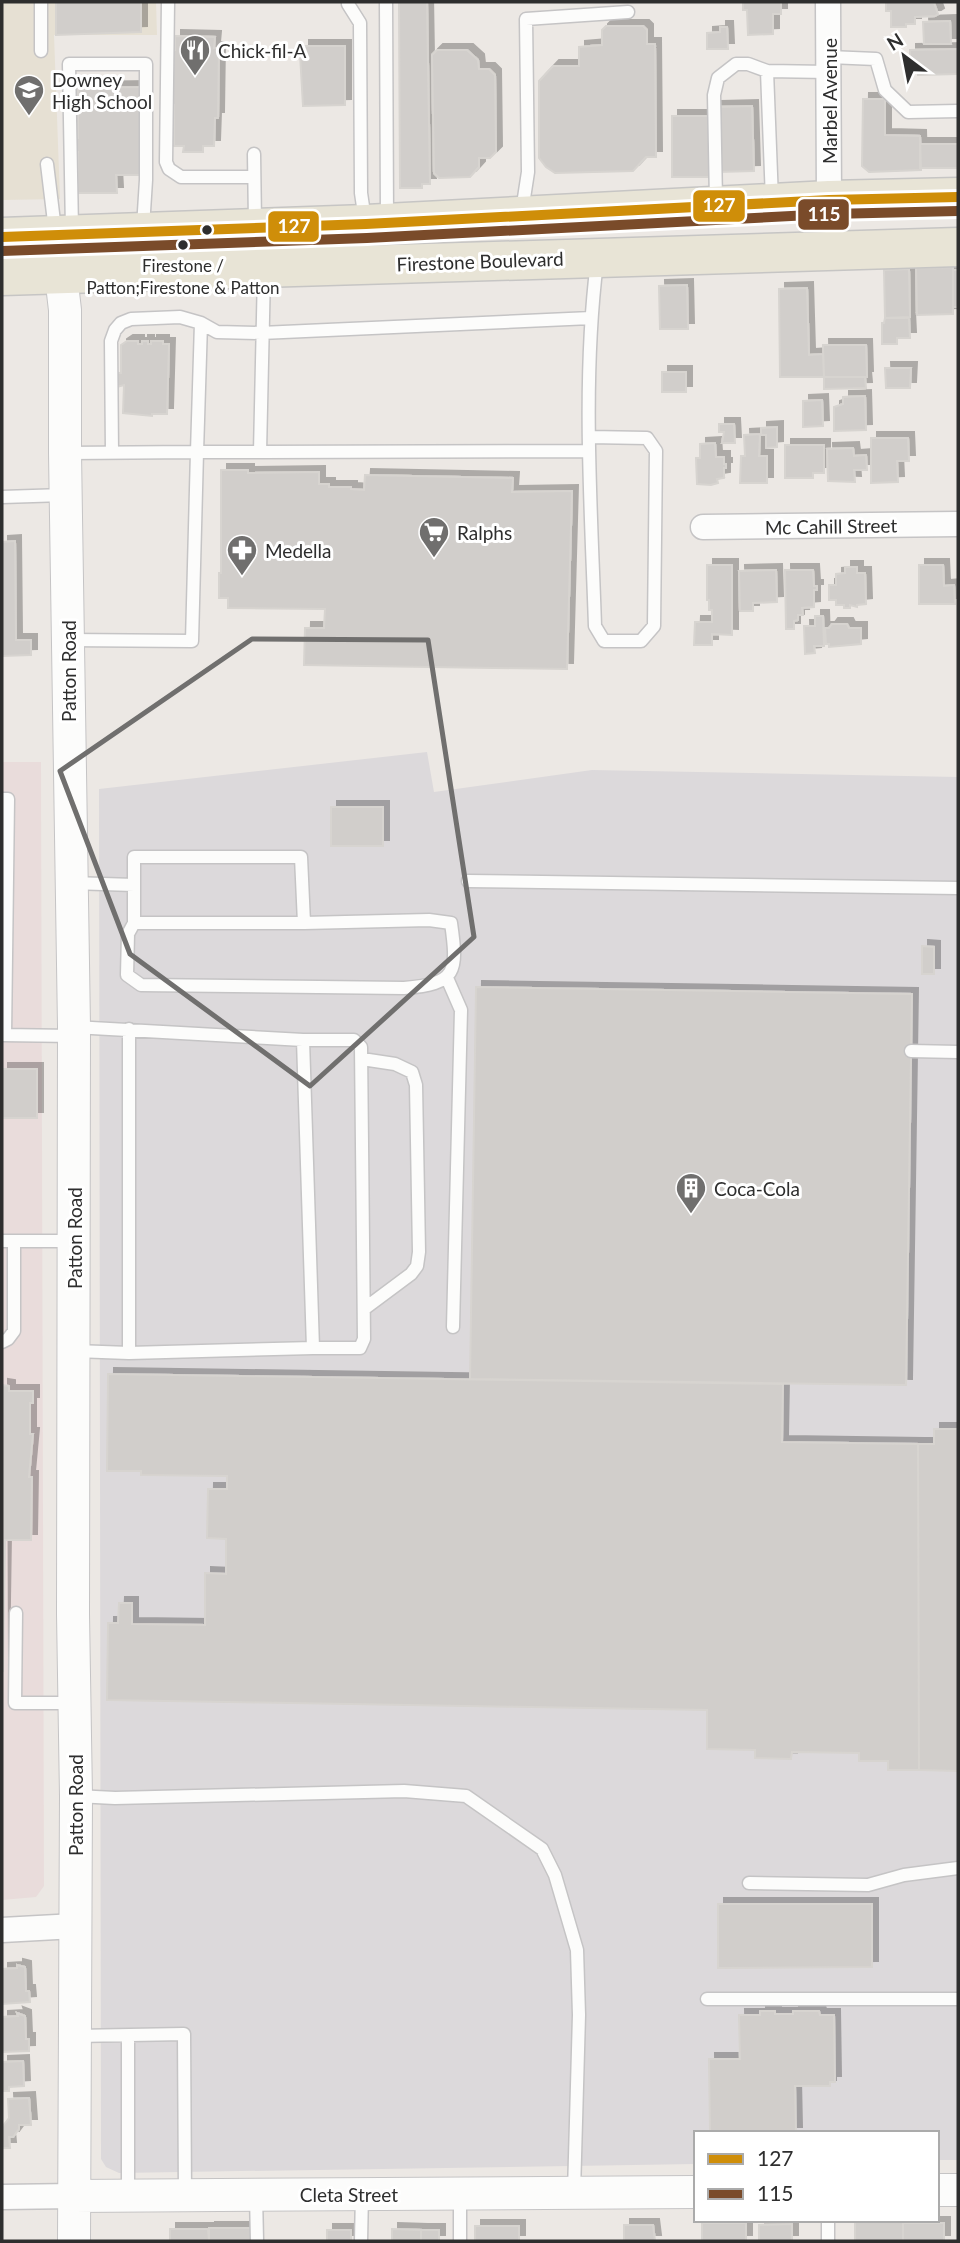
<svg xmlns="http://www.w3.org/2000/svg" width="960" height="2243" font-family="Lato,sans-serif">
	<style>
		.industrial { fill: #dcd9db }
		.education { fill: #e6e0d3 }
		.medical { fill: #e9dcdb }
		.building { fill: #d1cecb; stroke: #d7d4d0; stroke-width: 2; filter: url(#shadow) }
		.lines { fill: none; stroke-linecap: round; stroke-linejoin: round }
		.service-casing { stroke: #c5c4c5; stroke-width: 15 }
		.minor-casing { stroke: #c5c4c5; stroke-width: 27 }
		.tertiary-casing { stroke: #c5c4c5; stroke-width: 34 }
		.primary-casing { stroke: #c6c5c4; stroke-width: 41 }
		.service { stroke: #fcfcfb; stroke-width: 12 }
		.minor { stroke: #fcfcfb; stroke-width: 24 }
		.tertiary { stroke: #fcfcfb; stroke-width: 32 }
		.primary { stroke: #e8e4d6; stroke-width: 38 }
		.bus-1-casing { stroke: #fff; stroke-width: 16 }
		.bus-2-casing { stroke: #fff; stroke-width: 16 }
		.bus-1 { stroke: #cf8e09; stroke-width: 10 }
		.bus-2 { stroke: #7a4b2a; stroke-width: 10 }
		.marked { fill: none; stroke: #706f6e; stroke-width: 5; stroke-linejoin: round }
		.bus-dot { fill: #2e2e2e; stroke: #fff; stroke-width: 2.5 }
		.labels { text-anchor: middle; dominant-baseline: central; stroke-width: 6; stroke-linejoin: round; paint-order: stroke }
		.bus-label { font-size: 17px; fill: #2e2e2e; stroke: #fff }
		.poi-label { font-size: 19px; fill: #2e2e2e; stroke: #fff; text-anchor: start }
		.street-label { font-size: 19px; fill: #2e2e2e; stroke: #fff }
		.line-badge { stroke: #fff; stroke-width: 2.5 }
		.badge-label { font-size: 19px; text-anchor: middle; font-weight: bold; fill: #fff }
	</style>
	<defs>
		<filter id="shadow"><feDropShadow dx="6" dy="-6" stdDeviation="0" flood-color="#0004"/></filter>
	</defs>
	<rect width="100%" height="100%" fill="#ece8e4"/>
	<path class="industrial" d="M427,752L434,792L592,770L958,777V2160H937V2133H696V2164L119,2173L106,2167L101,2159L99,789Z"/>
	<path class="education" d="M2,2H156L157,35H54L60,199L2,200Z"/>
	<path class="medical" d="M2,762H41L44,1886L36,1897L2,1900Z"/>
	<path class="building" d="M56,2H141V32L56,35Z
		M399,2H427L430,184H422V188H400Z
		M743,2H781V14H773V34L748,35L747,10H743Z
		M886,2L934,3L938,14L935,16L915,17V24H906V27H891V11H886Z
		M950,21L951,44H924L923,22Z
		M606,26H643L647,30V44H655L656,157H646L633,171L555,173L546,167L539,158V81L553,66H579V47L602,45V30Z
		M720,27H727L728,49H707V33L720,32Z
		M175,36L215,37L214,48H219L218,118H215L214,146H203V152H183L184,146H174V105H171L172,50H175Z
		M303,46H345V105L303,106L300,54H303Z
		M958,49V74L918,75V69H910V50Z
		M437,50H467L478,60L479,69H489L495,75L496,152L490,158H479V167L470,177L439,178L434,173L432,55Z
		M142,87V175H116L117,193H78V152H75L74,138H78V88Z
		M863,99H885V135L920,136L921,170L869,172L862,166Z
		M752,106L754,171L718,172L716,107Z
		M672,116H709V177H672Z
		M920,144H958V168H920Z
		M953,267V314L917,315L916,268Z
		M909,269L910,317L885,318L884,270Z
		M953,270H958V307H953Z
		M687,285L688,329H660L659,286Z
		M807,288L809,355L823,354L824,377H780L779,289Z
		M885,318H909L910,338H897V344H882V323H884Z
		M127,341H138V344H142V341H148V344H151V341H163V344H169L167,414H152V416L123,413L124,385L117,387V373H121V345Z
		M823,345H866L867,377H824Z
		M885,368H911L910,388H886Z
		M662,372H686V392H662Z
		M824,377H865L866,388L824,389Z
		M865,396L866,430L834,431V407L843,404V397Z
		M822,400L823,426L803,427V401Z
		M719,424H734L735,443H722L724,432H719Z
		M777,427V447L766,448V435H761V428Z
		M760,434L759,456H767V483H740L741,456H745L744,435Z
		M871,438H908L909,461H897L898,482L871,483Z
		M715,443L716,457H724V464H726V468H724V478L717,479L718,483L711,485L697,484L696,458H700V444Z
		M785,445H824V473H813V478H785Z
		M853,448L854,456L866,455L867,470H854L855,482L828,481L827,449Z
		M221,470H248V473L319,472V484H329V487H351V489L364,490L365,475L513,478L512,492L572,491L567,669L304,665L305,628H324L325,609L228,608V598H219V573H221Z
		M15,541L16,640H31V655L2,656V542Z
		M707,565H732V635L712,634V645H694L695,622H712V610H709V600H707Z
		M919,565H943L944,586L954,585L955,604H919Z
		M845,567H857V573H865L866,604L857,605V607L850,605V608H844V605H836V600H829V585H836V574L845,573Z
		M776,570L777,602L753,603V611H740L739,571Z
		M785,570H813L814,586H817V590H814V607L802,608L803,615H798V620L794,621V629H786Z
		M815,616H823L824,646H814L815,653L805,654L804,626H815Z
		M832,624H847L849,628H861V644L829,647V644H826L825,628H829Z
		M331,807H383V846H331Z
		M922,946L934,947V974H922Z
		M476,987L912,994L906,1385L470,1379Z
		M2,1069H37V1118H2Z
		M108,1374L783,1384L782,1442L918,1444L919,1770H888V1761H859V1753L792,1752L791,1759L755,1758V1750L707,1749V1710L107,1700L108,1623H118L119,1603H132V1624L205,1625V1573L226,1574V1539L207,1538L208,1489H227V1476L141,1475V1471H107Z
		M2,1385L9,1386V1391H33V1403H30V1434H33L29,1477H32L31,1540H5L3,1672Z
		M934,1429H958V1771L919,1770L918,1444H934Z
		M718,1904H872V1967L718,1968Z
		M17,1965L25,1967L26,1991H29L30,2002L2,2004V1969L17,1968Z
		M760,2011H775V2014H793V2011H819L820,2015H834L835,2082H830V2086H795L796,2133H710L709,2059H740L739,2015H760Z
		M17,2013L25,2016L26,2039H29V2051L2,2052V2017L18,2016Z
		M23,2061L24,2086L9,2087V2091H2V2062Z
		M29,2098L31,2125H19V2129L13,2137H9L10,2148H2V2127L9,2118L8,2099Z
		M855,2221H903V2241H855Z
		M702,2223H746V2241H702Z
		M903,2223H944V2241H903Z
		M792,2224V2241H759V2225Z
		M624,2225H653L655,2241H624Z
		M475,2226H519V2241H475Z
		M209,2228H254V2241H209Z
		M170,2229H208L209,2241H170Z
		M392,2229L421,2230V2241H392Z
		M327,2230H351V2241H327Z
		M421,2230H439V2241H421Z"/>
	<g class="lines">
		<g class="service-casing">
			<path id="service" d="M41,2V51
				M168,2L166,162L169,169L181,177H254
				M386,2L387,219
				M348,4L360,23L361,193L365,220
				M829,57L876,59L885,90L908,112L958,111
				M767,71L772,200
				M254,154L255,223
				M47,164L55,230
				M716,201L714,95L718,78L736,64H748L767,71L828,72
				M522,211L528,172L526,19L628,12
				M72,230L69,64H146V180L143,227
				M264,272L260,452L589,451
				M201,323L197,452H260
				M589,437L647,438L656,451L654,626L641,641H604L595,626C591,505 582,382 597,262
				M67,453L197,452L192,641L68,640
				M112,453L111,341L115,330L121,323L131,319L180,317L201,323L217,332L261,333L591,318
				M2,497L64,495
				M2,799H8L5,1035
				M468,881L958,888
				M71,883L134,885V857H301L304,923H134V885
				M134,923L128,934L127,975L141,985L404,988C457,984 458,972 451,923L429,920L304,923
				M447,978L461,1010L453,1327
				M74,1027L303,1040L313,1348L129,1353L75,1351
				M2,1035L74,1036
				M303,1040H354L361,1047L364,1339L360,1348H313
				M911,1051L958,1052
				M362,1059L395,1064L412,1072L416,1085L419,1252L417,1266L411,1274L364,1309
				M2,1241H74
				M2,1342L8,1339L14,1331V1241
				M129,1353V1029
				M16,1613L15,1703H75
				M76,1796L115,1798L404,1791L466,1796L542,1849L555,1875L577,1950L579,2015L574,2192
				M749,1883L868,1885L904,1875L958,1868
				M707,1999H958
				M76,2036L184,2034L185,2195
				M128,2036V2196
				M460,2194V2241
				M256,2195L257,2241
				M828,2220V2241
				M361,2241L362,2194"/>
		</g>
		<g class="minor-casing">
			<path id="minor" d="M828,2L829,200
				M703,527L958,524
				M2,1930L75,1926
				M2,2197L74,2196"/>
		</g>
		<g class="tertiary-casing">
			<path id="tertiary" d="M58,250L65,310V453L74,1027L73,1614L76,1796L74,2241
				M937,2190H958
				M74,2196L696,2192"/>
		</g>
		<g class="primary-casing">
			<path id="primary" d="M2,237L366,224L829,200L958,197
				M2,276L958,247"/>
		</g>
		<use href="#service" class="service"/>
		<use href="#minor" class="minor"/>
		<use href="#tertiary" class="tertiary"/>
		<use href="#primary" class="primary"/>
		<g class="bus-1-casing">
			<path id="bus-1" d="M2,237L366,224L829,200L958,197"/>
		</g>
		<g class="bus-2-casing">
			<path id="bus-2" d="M2,251L367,238L830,214L958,211"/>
		</g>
		<use href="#bus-1" class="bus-1"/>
		<use href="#bus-2" class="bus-2"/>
	</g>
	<path class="marked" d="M252,639L428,640L474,937L310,1086L130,954L60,771Z"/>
	<defs>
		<g id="restaurant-pin" transform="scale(1.575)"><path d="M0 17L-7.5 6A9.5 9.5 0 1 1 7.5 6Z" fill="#706f6e" stroke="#fff"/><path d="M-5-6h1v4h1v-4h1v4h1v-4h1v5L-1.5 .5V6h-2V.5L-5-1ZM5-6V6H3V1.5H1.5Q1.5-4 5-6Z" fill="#fff"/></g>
		<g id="school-pin" transform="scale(1.575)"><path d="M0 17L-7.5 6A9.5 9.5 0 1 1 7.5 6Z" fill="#706f6e" stroke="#fff"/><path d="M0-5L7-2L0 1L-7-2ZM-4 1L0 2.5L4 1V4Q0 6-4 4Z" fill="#fff"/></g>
		<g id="supermarket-pin" transform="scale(1.575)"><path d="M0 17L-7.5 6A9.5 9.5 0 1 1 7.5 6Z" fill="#706f6e" stroke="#fff"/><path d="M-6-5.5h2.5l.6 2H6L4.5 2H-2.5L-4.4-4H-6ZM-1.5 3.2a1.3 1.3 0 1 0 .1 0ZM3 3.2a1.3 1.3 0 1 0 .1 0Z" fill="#fff"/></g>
		<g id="pharmacy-pin" transform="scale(1.575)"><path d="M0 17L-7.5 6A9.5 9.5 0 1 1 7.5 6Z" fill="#706f6e" stroke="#fff"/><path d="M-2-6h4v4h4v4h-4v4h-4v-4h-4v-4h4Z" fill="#fff"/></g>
		<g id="building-pin" transform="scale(1.575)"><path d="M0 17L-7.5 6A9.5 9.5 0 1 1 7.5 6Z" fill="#706f6e" stroke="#fff"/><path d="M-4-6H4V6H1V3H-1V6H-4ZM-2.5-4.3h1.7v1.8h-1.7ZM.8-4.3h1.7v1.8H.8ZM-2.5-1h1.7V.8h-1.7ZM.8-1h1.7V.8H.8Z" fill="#fff"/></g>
	</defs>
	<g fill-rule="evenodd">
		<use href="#restaurant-pin" x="195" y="50"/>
		<use href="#school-pin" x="29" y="90"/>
		<use href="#supermarket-pin" x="434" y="532"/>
		<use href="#pharmacy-pin" x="242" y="550"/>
		<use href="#building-pin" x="691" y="1188"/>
	</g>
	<g class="bus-dot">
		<circle cx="207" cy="230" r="6"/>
		<circle cx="183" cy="245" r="6"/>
	</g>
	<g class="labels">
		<g class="bus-label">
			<text x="183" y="265">Firestone /<tspan x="183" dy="22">Patton;Firestone &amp; Patton</tspan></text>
		</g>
		<g class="poi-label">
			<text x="218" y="50">Chick-fil-A</text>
			<text x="52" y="79">Downey<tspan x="52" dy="22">High School</tspan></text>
			<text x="457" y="532">Ralphs</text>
			<text x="265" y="550">Medella</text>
			<text x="714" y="1188">Coca-Cola</text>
		</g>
		<g class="street-label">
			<text transform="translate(829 101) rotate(-90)">Marbel Avenue</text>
			<text transform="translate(480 261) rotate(-2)">Firestone Boulevard</text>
			<text transform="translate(831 526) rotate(-1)">Mc Cahill Street</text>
			<text transform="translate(68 671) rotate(-90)">Patton Road</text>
			<text transform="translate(74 1238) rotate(-90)">Patton Road</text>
			<text transform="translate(75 1805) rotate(-90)">Patton Road</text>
			<text x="349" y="2194">Cleta Street</text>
		</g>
	</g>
	<g class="line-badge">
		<rect x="692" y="189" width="54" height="34" rx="7" fill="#cf8e09"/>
		<rect x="797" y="198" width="53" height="33" rx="7" fill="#7a4b2a"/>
		<rect x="267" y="210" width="53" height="33" rx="7" fill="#cf8e09"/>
	</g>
	<g class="badge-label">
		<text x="719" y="212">127</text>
		<text x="824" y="221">115</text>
		<text x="294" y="233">127</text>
	</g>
	<rect width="960" height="2243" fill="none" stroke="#2e2e2e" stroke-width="7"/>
	<rect x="694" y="2131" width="245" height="91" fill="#ffffff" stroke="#ababab" stroke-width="2"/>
	<rect x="708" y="2154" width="35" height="10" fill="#cf8e09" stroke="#ababab" stroke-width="2"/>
	<text x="757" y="2166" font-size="21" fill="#2e2e2e">127</text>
	<rect x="708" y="2189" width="35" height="10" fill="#7a4b2a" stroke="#ababab" stroke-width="2"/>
	<text x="757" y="2201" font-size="21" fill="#2e2e2e">115</text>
	<g transform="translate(904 56) rotate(328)" stroke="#ffffff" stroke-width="5" paint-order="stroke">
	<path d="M0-5L12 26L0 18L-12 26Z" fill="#2e2e2e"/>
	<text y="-10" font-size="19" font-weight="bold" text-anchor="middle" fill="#2e2e2e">N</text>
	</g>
</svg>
